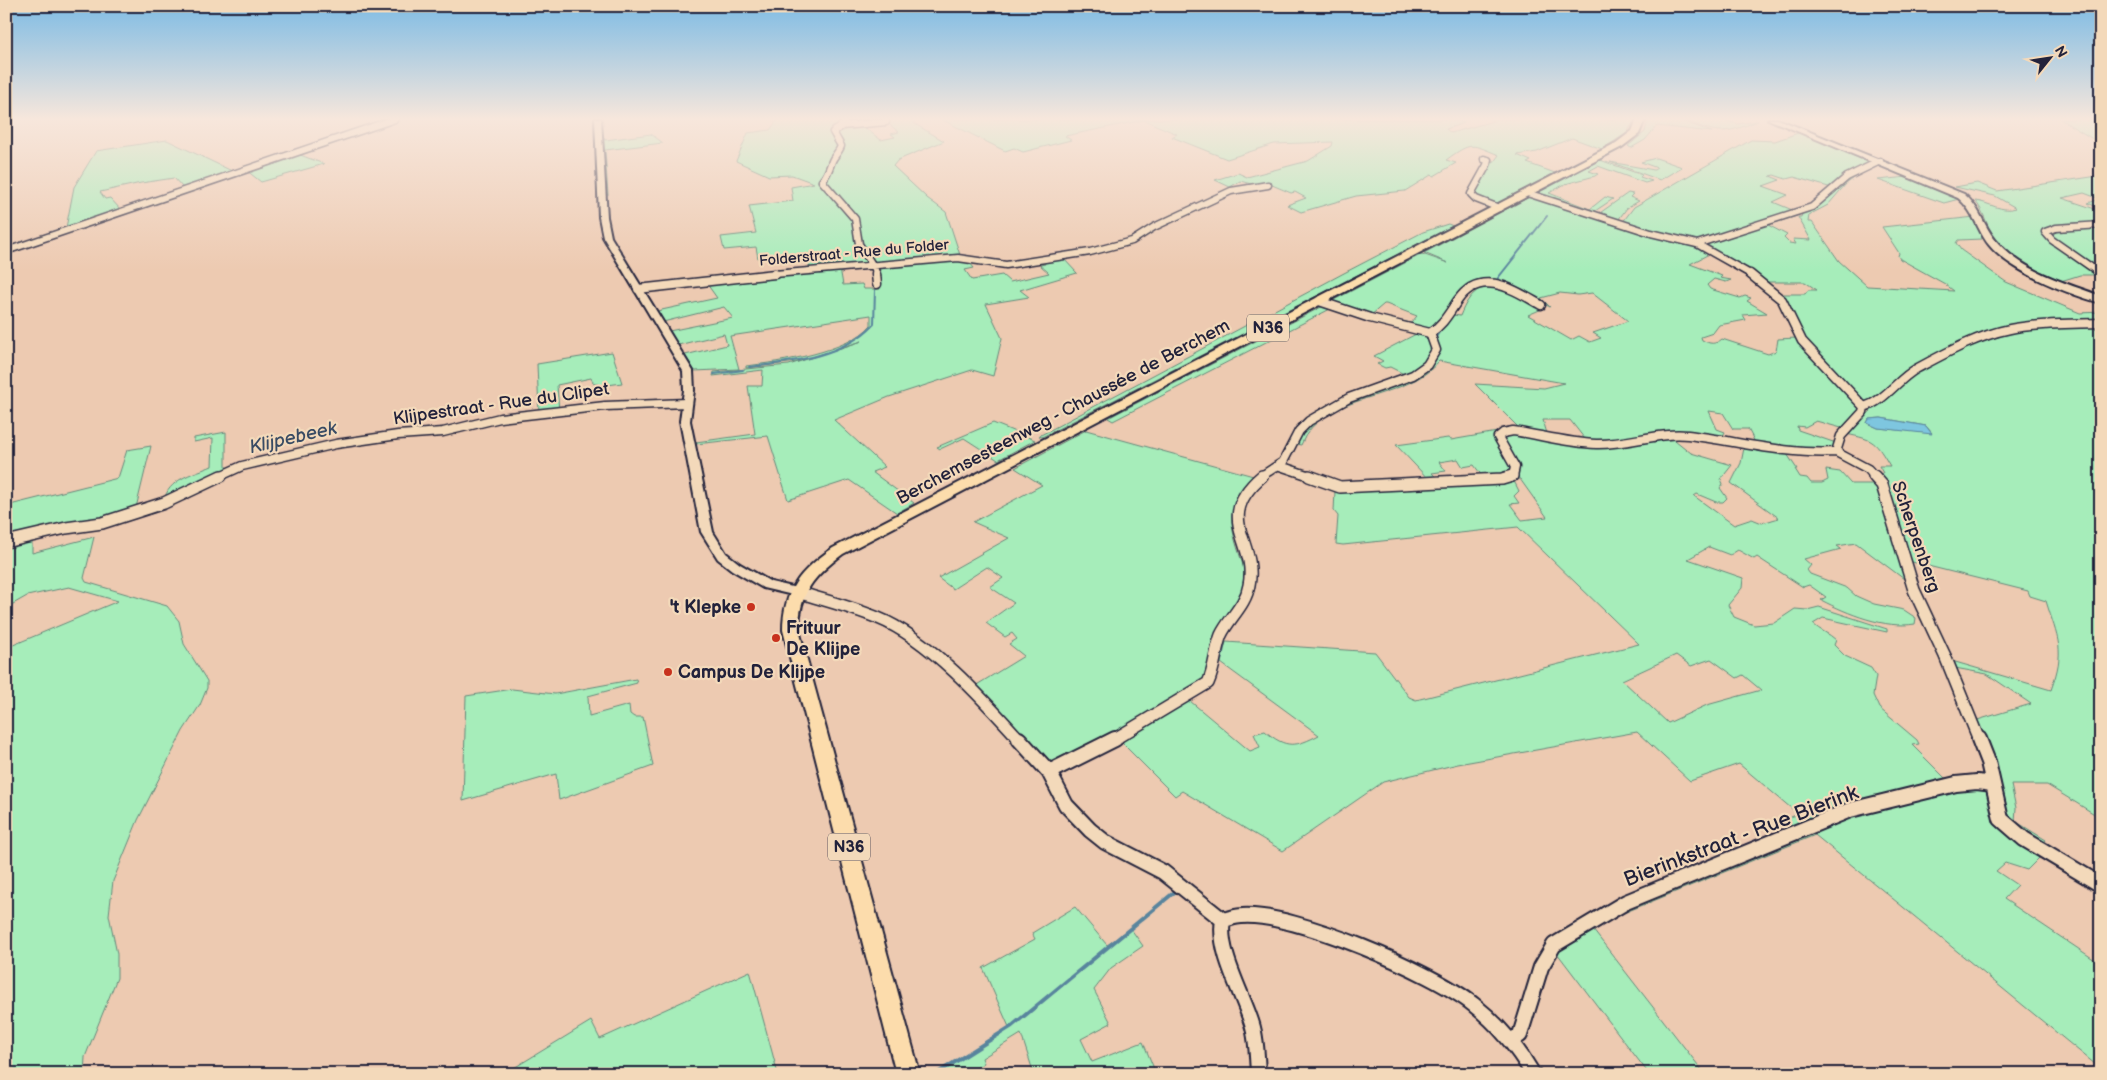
<svg xmlns="http://www.w3.org/2000/svg" width="2107" height="1080" font-family="'Balsamiq Sans',sans-serif">
	<style>
		.green { fill: #a6edba; stroke: #64887a; fill-rule: evenodd }
		.water { fill: #7ec6df; stroke: #59849d }
		.lines { fill: none; stroke-linecap: round; stroke-linejoin: round }
		.stream-far2 { stroke: #59849d; stroke-width: 2 }
		.stream-far1 { stroke: #59849d; stroke-width: 2.5 }
		.stream { stroke: #59849d; stroke-width: 4 }
		.minor-far3-casing { stroke: #22223b; stroke-width: 9 }
		.minor-far2-casing { stroke: #22223b; stroke-width: 11 }
		.minor-far1-casing { stroke: #22223b; stroke-width: 14 }
		.minor-casing { stroke: #22223b; stroke-width: 18 }
		.tertiary-casing { stroke: #22223b; stroke-width: 4 }
		.secondary-casing { stroke: #22223b; stroke-width: 4 }
		.primary-casing { stroke: #22223b; stroke-width: 4 }
		.minor-far3 { stroke: #f3d9ba; stroke-width: 6 }
		.minor-far2 { stroke: #f3d9ba; stroke-width: 8 }
		.minor-far1 { stroke: #f3d9ba; stroke-width: 11 }
		.minor { stroke: #f3d9ba; stroke-width: 14 }
		.tertiary { fill: #f3d9ba; fill-rule: evenodd }
		.secondary { fill: #f3d9ba; fill-rule: evenodd }
		.primary { fill: #fcdcac; fill-rule: evenodd }
		.poi-dot { fill: #c8321e; stroke: #f3d9ba; stroke-width: 2 }
		.labels { text-anchor: middle; dominant-baseline: central; stroke-width: 4.5; stroke-linejoin: round; paint-order: stroke }
		.far-street-label { font-size: 15px; fill: #22223b; stroke: #f3d9ba }
		.shield { fill: #f3d9ba; stroke: #615961; stroke-width: 1 }
		.shield-label { font-size: 16px; font-weight: bold; fill: #22223b }
		.street-label { font-size: 18px; fill: #22223b; stroke: #f3d9ba }
		.poi-label { font-size: 18px; font-weight: bold; fill: #22223b; stroke: #f3d9ba; text-anchor: start }
		.water-label { font-size: 19px; font-style: italic; fill: #394b64; stroke: #f3d9ba }
		.near-street-label { font-size: 21px; fill: #22223b; stroke: #f3d9ba }
	</style>
	<rect width="100%" height="100%" fill="#edcab1"/>
	<filter id="ink" filterUnits="userSpaceOnUse"><feTurbulence type="fractalNoise" baseFrequency=".02" numOctaves="2"/><feDisplacementMap in="SourceGraphic" scale="10" xChannelSelector="R" yChannelSelector="G"/><feConvolveMatrix kernelMatrix="1 2 1 2 8 2 1 2 1" color-interpolation-filters="sRGB"/></filter>
	<g filter="url(#ink)">
		<path class="green" d="M778,119H842L843,123L833,129L839,146L822,179L852,218L868,264L809,268V256L787,258V255L758,258L756,247L724,250L721,237L756,233L749,206L793,201L791,187L814,183L792,175L769,176L736,161L748,133L770,130Z
			M859,119H914H912L915,124L944,141L898,160L893,166L927,198L946,212L960,255L1008,263L1112,246L1138,236C1111,253 1035,264 1003,264C988,264 975,258 961,258C933,256 905,264 876,264L861,245L856,220L824,181L832,169L833,159L842,149L834,132L836,129L861,125L881,140L895,137L891,134L899,132L886,122L862,124Z
			M941,119H1453L1464,123L1446,129L1451,133L1493,121L1488,119H1635L1627,133L1602,149L1572,138L1537,152L1517,155L1531,161L1527,163L1555,173L1496,204L1474,195L1478,183L1499,155C1471,144 1472,141 1446,160L1456,163L1434,176L1431,175L1405,191L1356,196L1301,212L1287,205L1306,198L1295,192L1291,193L1265,182L1255,185L1240,181L1230,187L1215,180L1238,173L1247,177L1308,161L1332,146L1333,142L1274,144L1227,159L1172,137L1177,134L1144,120L1065,136L1071,140L1023,152L1014,148L1005,151Z
			M1648,119H1677L1712,132L1657,126L1645,140L1631,148L1628,146L1645,132Z
			M1680,119H1721L1738,124L1758,121C1720,136 1718,133 1680,119Z
			M2060,119H2101V144Z
			M1801,132L1875,161L1849,175L1832,188L1794,177L1786,179L1774,175L1770,176L1780,180L1763,186L1788,195L1773,202L1797,212L1735,231L1795,214L1797,216L1768,225L1787,235L1784,238L1789,243L1796,244L1793,239L1811,240L1798,217H1801L1803,212C1825,203 1839,185 1859,172L1861,173L1846,184L1828,205L1809,215L1808,222H1812L1839,261L1867,286L1954,291L1945,284L1900,259L1898,256L1899,253L1882,227L1975,217L1959,199L1944,203L1878,180L1907,177L1901,173H1904C1944,189 1972,192 1982,239L1958,240L1956,243L1961,250L2006,282L2080,313L2101,312V818L2047,785H2011L2016,808L2015,821L2046,840L2042,845L2077,865L2073,870L2044,853L2027,870L2005,863L1996,871L2017,885L2004,899L2095,960L2101,954V966L2095,967L2101,973V1069L1815,835L1621,914L1593,930L1705,1074H1649L1554,949C1627,893 1714,874 1794,835V830L1784,820L1798,814L1739,764L1690,781L1637,732L1458,764L1383,782L1283,851L1182,791L1175,796L1119,740L1190,701L1250,751L1260,747L1254,734L1265,731C1286,749 1296,747 1319,735L1221,663L1226,642L1375,652L1409,697L1416,700L1639,644L1518,527L1343,545L1336,544L1338,516L1334,511L1335,491L1440,486L1510,480L1514,481L1519,491L1514,496L1519,503L1510,504L1522,520L1547,517L1520,479H1516L1519,467L1503,439L1508,435L1516,434L1594,447L1630,444L1670,436L1691,453L1732,465L1721,479L1723,484L1720,488L1727,498L1723,502H1716L1697,494L1694,496L1734,525L1752,519L1762,523L1779,518L1731,483L1741,463L1744,448L1785,451L1797,469H1795L1800,477L1807,478L1811,483H1822L1828,480L1826,470L1840,472L1851,484H1876L1870,476L1883,473L1879,466H1890C1875,441 1875,440 1846,434C1866,415 1886,397 1908,379C1919,370 1934,365 1945,356L1939,354L1908,372L1904,371L1869,405H1865L1802,337L1790,306L1779,294H1805L1808,290H1817L1805,282H1763L1704,246L1703,244L1724,235L1722,234L1694,242L1657,235L1622,223L1634,207L1751,140L1775,141ZM1881,418L1926,426L1932,433L1878,428L1867,423L1869,419ZM1856,543L1904,579L1917,583L1908,561L2028,591L2030,596L2046,601C2058,640 2066,649 2051,690L1952,661L1955,668L1987,674L2031,704L1974,721L1991,764L1995,784H1988L1987,775L1945,778L1912,745L1919,744L1917,740L1879,708L1873,695L1876,676L1871,668L1845,656L1834,645L1836,640C1829,633 1820,631 1813,624L1823,618L1887,632V629L1819,607L1807,610L1795,609L1774,623L1754,625L1734,617L1728,605L1742,588L1743,578L1688,559L1709,547L1730,555L1738,550L1754,559L1757,557L1803,587L1809,585L1826,597L1821,600C1848,614 1885,629 1915,624L1916,618L1904,610L1874,604L1856,596L1847,588L1810,574L1807,570L1811,565L1804,559L1841,549L1837,546ZM1676,655L1691,666L1711,659L1737,678L1743,675L1761,690L1707,705L1668,723L1622,680Z
			M651,134L663,143L605,150L608,195H606L603,137L605,140Z
			M167,140L234,172L183,188L174,178L141,183L100,192L105,199L110,198L121,210L66,228L74,187L96,151Z
			M295,153L324,164L261,182L246,170Z
			M1656,158L1682,167L1660,180L1610,162L1654,170L1657,168L1641,162Z
			M1600,160L1642,175L1640,177L1652,181L1645,183L1598,166L1589,171L1598,174L1595,176L1565,184L1549,193L1590,209L1605,197L1613,199L1592,213L1536,194Z
			M2098,176L2101,177V209L2088,203L2100,199L2084,193L2062,198L2101,211V225L2042,229L2045,236L2099,275H2080L2061,281C2036,270 2008,260 1993,236C1986,224 1984,211 1975,201C1989,202 2002,213 2016,208L1995,196L1955,187L1977,183L1997,191Z
			M1628,193L1633,194L1630,197L1639,201L1627,208L1618,220L1597,215Z
			M1529,197L1696,245L1711,253L1690,264L1722,276L1720,278L1731,280L1726,282L1714,279L1707,285L1710,289L1740,298L1745,296L1751,298L1747,301L1767,313L1743,315L1746,320L1719,325L1713,333L1701,337L1702,340C1710,344 1715,345 1722,339L1768,354L1776,351L1778,339L1796,338L1863,407L1845,429L1816,421L1805,427L1797,426L1798,430L1836,443L1833,449L1757,446L1748,429H1733L1723,413L1709,411L1717,429L1725,432L1721,439L1688,434L1588,443L1570,420H1543L1548,437L1523,432L1475,384L1544,388L1564,383L1439,361C1407,402 1321,392 1301,445L1295,444L1301,431L1312,421L1404,374L1390,367L1385,368L1377,364L1383,361L1374,356L1418,333L1401,325L1403,321L1411,323L1417,316L1386,304H1384L1370,316L1330,302L1422,254L1448,263L1424,253ZM1489,278L1497,280L1550,307L1541,298L1560,293L1578,295L1592,293L1628,321L1593,333L1601,338L1590,342L1579,336L1571,340L1528,315L1542,309C1507,291 1480,266 1460,316L1453,315L1442,328L1436,327L1465,289Z
			M1199,207L1202,208L1151,231L1135,242L1063,258L1077,273L1020,290L1029,297L986,304L1002,338L993,376L972,370L889,397L834,420L885,467L872,472L914,503L897,513L849,480L788,500L768,436L696,444V442L755,434L748,386H762L763,370L713,376L714,372L789,365L862,341L797,362L746,368V366C780,362 849,352 871,325V315L730,336L739,369L695,371L685,355L727,345L724,334L678,345L669,331L733,318L724,307L663,322L657,311L717,298L707,284L713,283L712,280L840,268L843,285L862,284L864,289H880L876,266L939,260L972,261L970,263L974,268L965,270L972,280L1002,275L1010,282L1049,273L1040,265L1045,264L1043,261L1089,253L1128,243Z
			M1448,224L1453,226L1042,437L1039,436L1344,273L1423,232Z
			M2101,227V272L2056,241L2049,232Z
			M1325,305L1334,307L1113,421L1108,418Z
			M612,352L622,383L600,386L598,384H594L591,378L557,385L559,411L539,413L537,364Z
			M993,423L1035,440L998,460L964,438L940,449L937,447Z
			M1086,430L1257,477C1250,485 1242,492 1237,501C1222,525 1245,559 1247,583L1201,686L1054,767L975,686L1024,656L1009,644L1017,639L1012,633L1005,637L986,623L1014,603L990,587L1003,578L987,567L953,589L938,578L1009,538L973,522L1042,485L1015,468Z
			M1503,431L1496,436L1514,471L1485,480L1474,465L1463,467L1458,459L1439,462L1446,471L1432,473L1441,483H1432L1396,445L1448,438L1451,440Z
			M226,432V468L242,463L165,497C171,478 196,473 212,466L213,438L194,442V438Z
			M151,446L135,512L6,541V506L118,478L127,450Z
			M32,537V553L94,537L84,578L86,582L167,606L179,621L184,644L207,681V688L200,705L183,731L138,820L113,881L109,915L117,954V978L85,1057L84,1074H6V648L118,601L69,587L27,596L6,608V544Z
			M636,679L637,683L588,696L589,716L629,705L630,714L634,717H643L653,766L559,800L556,774L463,801L466,696L512,689L555,694Z
			M1075,907L1107,945L1131,929L1143,946L1111,968L1094,990L1111,1023L1081,1039L1092,1062L1143,1042L1155,1071L1148,1074H1034L1021,1034L982,1058L984,1063L967,1074H938L1009,1027L983,968L1035,939L1032,933Z
			M750,971L778,1074H504L591,1021L600,1039Z"/>
		<path class="water" d="M1881,418L1926,426L1932,434L1878,428L1867,423L1869,419Z"/>
		<g class="lines">
			<path class="stream-far2" d="M840,205L850,218
				M1498,278L1547,216
				M749,367C792,362 843,357 874,324L875,290
				M714,374L743,370
				M1417,376C1432,368 1443,355 1436,337L1441,329"/>
			<path class="stream-far1" d="M1221,659L1224,644"/>
			<path class="stream" d="M936,1074L1012,1026L1177,890"/>
			<g class="minor-far3-casing">
				<path id="minor-far3" d="M843,119L844,125L833,132L841,146C839,152 834,156 832,161C829,169 828,174 822,181L855,219L859,244L875,269L876,275
					M841,126L886,122
					M1484,159L1488,160L1487,165L1471,194L1476,199L1499,208
					M1527,193L1651,233L1697,244L1752,275
					M2101,225L2056,228L2045,232L2052,240L2101,274
					M1697,244L1812,207L1847,177L1880,161
					M6,251L395,119
					M763,275L958,258L1006,265L1090,252L1132,241L1154,227L1231,191L1268,185"/>
			</g>
			<g class="minor-far2-casing">
				<path id="minor-far2" d="M876,274L877,284
					M1750,274L1782,300L1802,341L1864,407
					M638,289L775,274
					M1319,301L1370,318L1430,333C1443,325 1449,313 1458,300C1481,267 1514,290 1541,305
					M1864,407C1885,401 1897,380 1916,369C1946,353 1976,336 2010,329C2040,323 2071,324 2101,323
					M1836,452L1868,469L1875,477
					M1836,452L1841,436L1863,412L1864,407
					M1280,466L1313,477
					M218,477L242,466L336,444L398,435L443,432L500,418L605,406L687,403
					M1260,477L1283,462L1299,431L1309,421L1349,398L1413,375L1427,365L1436,350L1430,333
					M1508,477L1513,476L1515,467L1498,437L1503,433L1513,431C1540,435 1569,443 1596,444C1627,445 1657,432 1688,435C1737,441 1786,455 1836,452"/>
			</g>
			<g class="minor-far1-casing">
				<path id="minor-far1" d="M1309,476L1340,487L1502,479L1512,476
					M1874,476L1882,485L1914,590L1945,656L1979,740
					M6,542L66,528L102,523L164,503L221,476
					M797,592C824,600 852,607 878,618C928,638 984,700 1020,740
					M1113,740L1208,683C1215,668 1215,650 1221,635C1229,618 1246,605 1249,585C1258,541 1212,519 1262,476"/>
			</g>
			<g class="minor-casing">
				<path id="minor" d="M1019,739L1049,772L1066,805L1090,830L1105,842L1163,872L1223,920
					M1979,739L1988,762L2001,819L2024,839L2101,885
					M1049,772L1115,739
					M1223,920C1229,919 1235,916 1242,916C1293,912 1433,972 1474,1005C1498,1024 1517,1047 1533,1074
					M1223,920C1217,951 1243,994 1252,1024C1257,1040 1257,1057 1258,1074
					M1512,1040L1520,1035L1541,967L1554,945L1626,902L1850,810L1956,784L1977,782L1993,784"/>
			</g>
			<g class="tertiary-casing">
				<path id="tertiary" d="M595,119H601L607,217L611,237L693,371L694,390L690,421L713,532L726,553L740,564L771,582L801,589L803,592L801,595L797,596L763,588L732,570L718,559L701,532L680,421L684,390L683,371L603,237L599,217Z"/>
			</g>
			<g class="secondary-casing">
				<path id="secondary" d="M1768,119H1778L1964,194C1981,208 1984,229 1999,244C2025,272 2066,283 2101,296V303C2068,294 2011,272 1989,245C1977,230 1974,211 1958,198Z"/>
			</g>
			<g class="primary-casing">
				<path id="primary" d="M1637,119H1645L1639,134L1622,147L843,554C814,576 799,592 799,630L920,1074H896L783,630C783,590 801,570 833,548L1616,143L1632,131Z"/>
			</g>
			<use href="#minor-far3" class="minor-far3"/>
			<use href="#minor-far2" class="minor-far2"/>
			<use href="#minor-far1" class="minor-far1"/>
			<use href="#minor" class="minor"/>
			<use href="#tertiary" class="tertiary"/>
			<use href="#secondary" class="secondary"/>
			<use href="#primary" class="primary"/>
		</g>
	</g>
	<linearGradient id="sky" x2="0" y2="1"><stop stop-color="#7dbbe4"/><stop offset="0.44" stop-color="#f7e7dc"/><stop offset="1" stop-color="#f7e7dc" stop-opacity="0"/></linearGradient>
	<rect width="2107" height="270" fill="url(#sky)"/>
	<g class="poi-dot">
		<circle cx="751" cy="607" r="5"/>
		<circle cx="776" cy="638" r="5"/>
		<circle cx="668" cy="672" r="5"/>
	</g>
	<g class="labels">
		<g class="far-street-label">
			<text transform="translate(854 253) rotate(-5)">Folderstraat - Rue du Folder</text>
		</g>
		<g class="shield">
			<rect x="1247" y="314.5" width="42" height="27" rx="4"/>
			<rect x="828" y="833.5" width="42" height="27" rx="4"/>
		</g>
		<g class="shield-label">
			<text x="1268" y="328">N36</text>
			<text x="849" y="847">N36</text>
		</g>
		<g class="street-label">
			<text transform="translate(501 404) rotate(-8)">Klijpestraat - Rue du Clipet</text>
			<text transform="translate(1063 412) rotate(-28)">Berchemsesteenweg - Chaussée de Berchem</text>
			<text transform="translate(1916 537) rotate(71)">Scherpenberg</text>
		</g>
		<g class="poi-label">
			<text x="741" y="607" text-anchor="end">'t Klepke</text>
			<text x="786" y="628">Frituur<tspan x="786" dy="21">De Klijpe</tspan></text>
			<text x="678" y="672">Campus De Klijpe</text>
		</g>
		<g class="water-label">
			<text transform="translate(293 438) rotate(-13)">Klijpebeek</text>
		</g>
		<g class="near-street-label">
			<text transform="translate(1741 836) rotate(-21)">Bierinkstraat - Rue Bierink</text>
		</g>
	</g>
	<rect width="2107" height="1080" fill="none" stroke="#f3d9ba" stroke-width="25"/>
	<rect x="12" y="12" width="2082" height="1055" fill="none" stroke="#22223b" stroke-width="2" filter="url(#ink)"/>
	<g transform="translate(2050 58) rotate(60)" stroke="#f3d9ba" stroke-width="4" paint-order="stroke">
	<path d="M0-4L9 19L0 12L-9 19Z" fill="#22223b"/>
	<text y="-8" font-size="14" font-weight="bold" text-anchor="middle" fill="#22223b">N</text>
	</g>
</svg>
